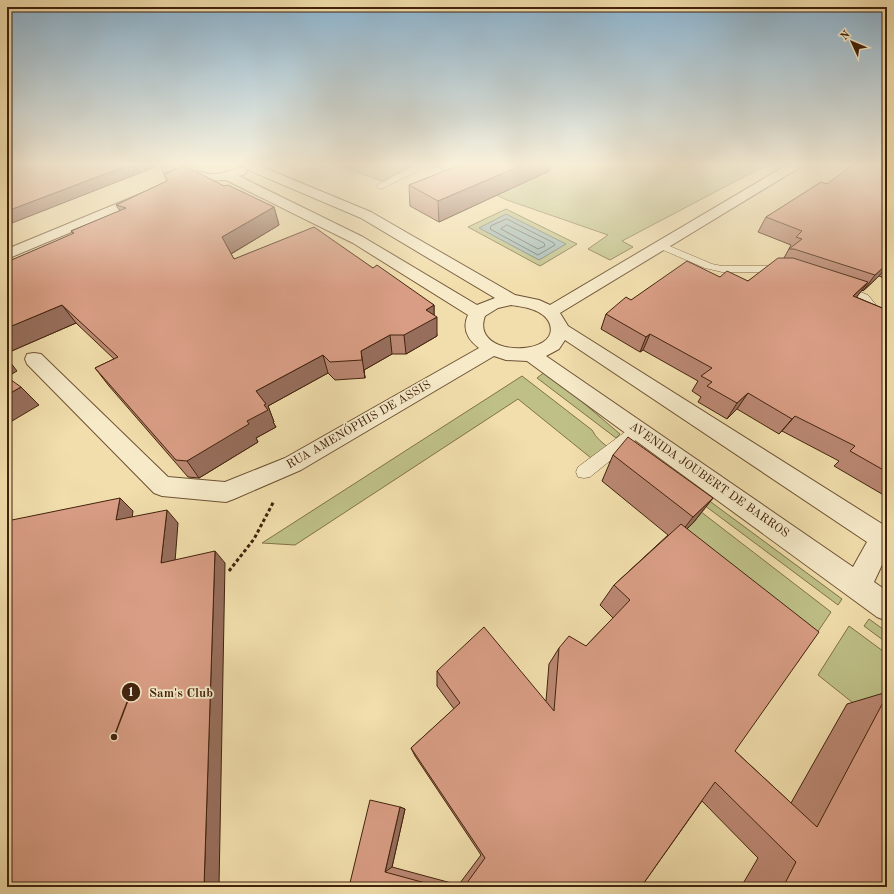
<svg xmlns="http://www.w3.org/2000/svg" width="894" height="894" font-family="'Old Standard TT',serif">
	<style>
		.green { fill: #bec087; stroke: #80724a }
		.water { fill: #a1b9b6; stroke: #7b7d72 }
		.lines { fill: none; stroke-linecap: round; stroke-linejoin: round }
		.shore { stroke: #726e61; stroke-width: 1 }
		.service-casing { stroke: #6e5234; stroke-width: 1 }
		.minor-casing { stroke: #6e5234; stroke-width: 2 }
		.path { stroke: #42230c; stroke-width: 3; stroke-dasharray: 3.5 2.5; stroke-linecap: butt }
		.service { fill: #f6eac9; fill-rule: evenodd }
		.minor { fill: #f6eac9; fill-rule: evenodd }
		.wall { fill: #ba8772; stroke: #42230c }
		.shaded-wall { fill: #976e5c; stroke: #42230c }
		.building { fill: #d89d84; stroke: #42230c }
		.labels { text-anchor: middle; dominant-baseline: central; stroke-width: 3.5; stroke-linejoin: round; paint-order: stroke }
		.street-label { font-size: 12px; fill: #42230c; stroke: #f6eac9 }
		.leader { fill: none; stroke: #42230c; stroke-width: 1.5 }
		.callout-dot { fill: #42230c; stroke: #f6eac9; stroke-width: 1.5 }
		.mark-label { font-size: 12px; text-anchor: middle; font-weight: bold; fill: #fff }
		.callout-label { font-size: 13px; text-anchor: middle; font-weight: bold; fill: #42230c; stroke: #f6eac9; stroke-width: 3.5; stroke-linejoin: round; paint-order: stroke }
	</style>
	<rect width="100%" height="100%" fill="#f1deac"/>
	<filter id="stains"><feTurbulence type="fractalNoise" baseFrequency=".005" numOctaves="4"/><feColorMatrix values="0 0 0 0 .2 0 0 0 0 .09 0 0 0 0 .02 0 0 0 .5 -.17"/></filter>
	<radialGradient id="worn" r=".72"><stop offset=".6" stop-color="#630" stop-opacity="0"/><stop offset="1" stop-color="#630" stop-opacity=".3"/></radialGradient>
	<path class="green" d="M333,163H416L382,181Z
		M430,163H770L622,241L633,247L610,260L588,249L608,235L507,200Z
		M506,209L577,244L540,266L468,227Z
		M546,371L620,434L616,438L537,378Z
		M522,376L592,430C600,446 619,453 635,461L831,612L797,663L662,548L688,525L605,459L591,458L518,399L295,545L262,543Z
		M646,454L842,599L838,605L641,458Z
		M869,619L887,632V643L864,626Z
		M849,626L887,654V730L818,675Z"/>
	<path class="water" d="M506,214L566,244L539,260L479,228Z"/>
	<g class="lines">
		<path class="shore" d="M507,219L554,243L555,245L538,255L490,229L491,226Z
			M507,225L544,243L545,246L538,249L501,229Z"/>
		<g class="service-casing">
			<path id="service" d="M417,163H425L419,170L383,188L380,189L376,186L413,166Z
				M660,242L712,264L722,266H783L788,269L783,272H722L705,268L656,247L655,245Z
				M840,284L868,295L880,310L878,313H870L859,300L836,289L834,287L836,285Z
				M638,424L643,426L645,430L643,434L590,477L584,478L578,477L576,472L578,467L633,426Z"/>
		</g>
		<g class="minor-casing">
			<path id="minor" d="M187,163H200L196,168L197,171C207,175 219,175 229,171C234,170 239,167 244,168L243,166L245,163H253L371,212L515,295L539,300L550,305L790,163H804L802,166L560,313L568,326L887,527V554L874,582L887,591V621L877,617L527,361L506,360L494,356L301,470L234,499L226,502L162,496L154,493L27,364L25,359L27,354L34,353L41,354L168,477L225,482L285,458L479,348C467,339 462,328 468,315L353,243L226,180L204,181L188,176L184,167ZM246,169L361,218L495,298L477,305L363,237L239,176L245,174L247,171ZM511,305C524,307 542,309 549,322C565,357 469,359 485,316L498,308ZM565,340L867,542L853,567L546,356L559,349Z
				M145,192L150,193L152,196L150,199L7,259V249Z"/>
		</g>
		<path class="path" d="M229,571L254,539L274,501"/>
		<use href="#service" class="service"/>
		<use href="#minor" class="minor"/>
	</g>
	<path class="wall" d="M465,163H551L549,171L439,222L410,206L409,185Z
		M887,163V279L879,276L863,291L862,290L856,297L887,310V490L882,494L834,466L839,461L782,431L779,434L737,409L727,419L698,402L701,397L692,391L698,381L643,350L640,352L601,329L606,314L631,300L720,277L748,281L784,258L791,245L758,232L766,217L827,184Z
		M177,169L224,186L274,207L279,225L231,254L234,259L373,268L434,305V315L437,336L406,354H392L364,370L365,378L335,380L328,373L268,406L274,422H273L276,427L256,438L258,442L199,478L188,477L109,386L95,368L114,359L76,323L7,353V262L73,234L71,231L120,211L116,205L167,181Z
		M613,455L713,498L693,523L687,529L735,751L791,803L847,704L887,692V887H741L758,858L702,801L641,887H457L481,855L415,756L411,748L454,709L437,686V671L546,701L549,664L559,648L586,646L613,618L600,605L614,585L668,535L602,481Z
		M400,807L405,809L392,867L455,884L456,887H349Z"/>
	<path class="shaded-wall" d="M134,163H153L155,167L7,225V211Z
		M527,163H551L549,171L439,222L438,201Z
		M274,207L279,225L229,255L222,237Z
		M887,264V266L879,276L863,291L875,275Z
		M868,282L856,298L853,296Z
		M62,305L76,323L7,353V328Z
		M434,305V319L437,317V336L406,354L404,335L426,310Z
		M650,334L643,350L640,352L646,337Z
		M390,335L392,354L364,370L365,378L361,351Z
		M323,355L328,373L268,406L274,422H273L276,427L256,438L258,442L199,478L187,461L247,421L256,391Z
		M7,358L17,371L7,377Z
		M21,387L39,405L7,424V395Z
		M748,393L737,409L727,419L737,403Z
		M795,416L782,431L779,434L792,419Z
		M120,498L133,511L130,533L116,520Z
		M713,498L693,523L675,540L693,517Z
		M167,510L178,523L174,575L161,563Z
		M215,551L225,563L219,887H204Z
		M400,807L405,809L392,867L385,872Z"/>
	<path class="building" d="M7,163H134L7,211Z
		M159,163H164L176,169L164,174Z
		M465,163H527L438,201L409,185Z
		M855,163H887V264L875,275L794,249H789L802,239L796,237L802,231L766,217L821,182L827,184Z
		M185,166L224,186L228,185L274,207L222,237L234,259L314,227L373,268L377,265L434,305L426,310L437,317L404,335H390L361,351L362,360L330,362L323,355L256,391L266,404L264,405L268,410L247,421L249,424L187,461L176,460L95,368L118,357L62,305L7,328V262L74,233L71,231L126,208L116,205L167,181L164,174Z
		M778,258H793L868,282L853,296L887,310V472L850,451L855,446L795,416L792,419L748,393L737,403L707,386L712,382L701,376L712,368L650,334L646,337L606,314L626,297L631,300L687,261L720,277L727,271L748,281Z
		M7,377L21,387L7,395Z
		M628,437L713,498L693,517L613,455Z
		M120,498L116,520L167,510L161,563L215,551L204,887H7V521Z
		M681,524L819,632L735,751L817,827L887,695V887H783L796,862L715,782L641,887H464L485,858L411,748L460,703L437,671L484,627L554,711L559,648L569,636L586,646L630,600L614,585Z
		M370,800L400,807L385,872L440,887H349Z"/>
	<linearGradient id="sky" x2="0" y2="1"><stop stop-color="#8bb6d4"/><stop offset="0.57" stop-color="#f9f0da"/><stop offset="1" stop-color="#f9f0da" stop-opacity="0"/></linearGradient>
	<rect width="894" height="288" fill="url(#sky)"/>
	<g class="labels">
		<g class="street-label">
			<text transform="translate(359 425) rotate(-30)">RUA AMENÓPHIS DE ASSIS</text>
			<text transform="translate(709 480) rotate(35)">AVENIDA JOUBERT DE BARROS</text>
		</g>
	</g>
	<path class="leader" d="M114 737L131 692"/>
	<g class="callout-dot">
		<circle cx="114" cy="737" r="4"/>
		<circle cx="131" cy="692" r="10"/>
	</g>
	<g class="mark-label">
		<text x="131" y="696">1</text>
	</g>
	<g class="callout-label">
		<text x="181" y="697">Sam's Club</text>
	</g>
	<rect width="894" height="894" fill="none" stroke="#f1deac" stroke-width="24"/>
	<rect x="8" y="8" width="878" height="878" fill="none" stroke="#42230c" stroke-width="2"/>
	<rect x="12" y="12" width="870" height="870" fill="none" stroke="#42230c"/>
	<g transform="translate(852 42) rotate(314)" stroke="#f6eac9" stroke-width="3" paint-order="stroke">
	<path d="M0-3L7 15L0 10L-7 15Z" fill="#42230c"/>
	<text y="-6" font-size="11" font-weight="bold" text-anchor="middle" fill="#42230c">N</text>
	</g>
	<rect width="100%" height="100%" filter="url(#stains)"/>
	<rect width="100%" height="100%" fill="url(#worn)"/>
</svg>
